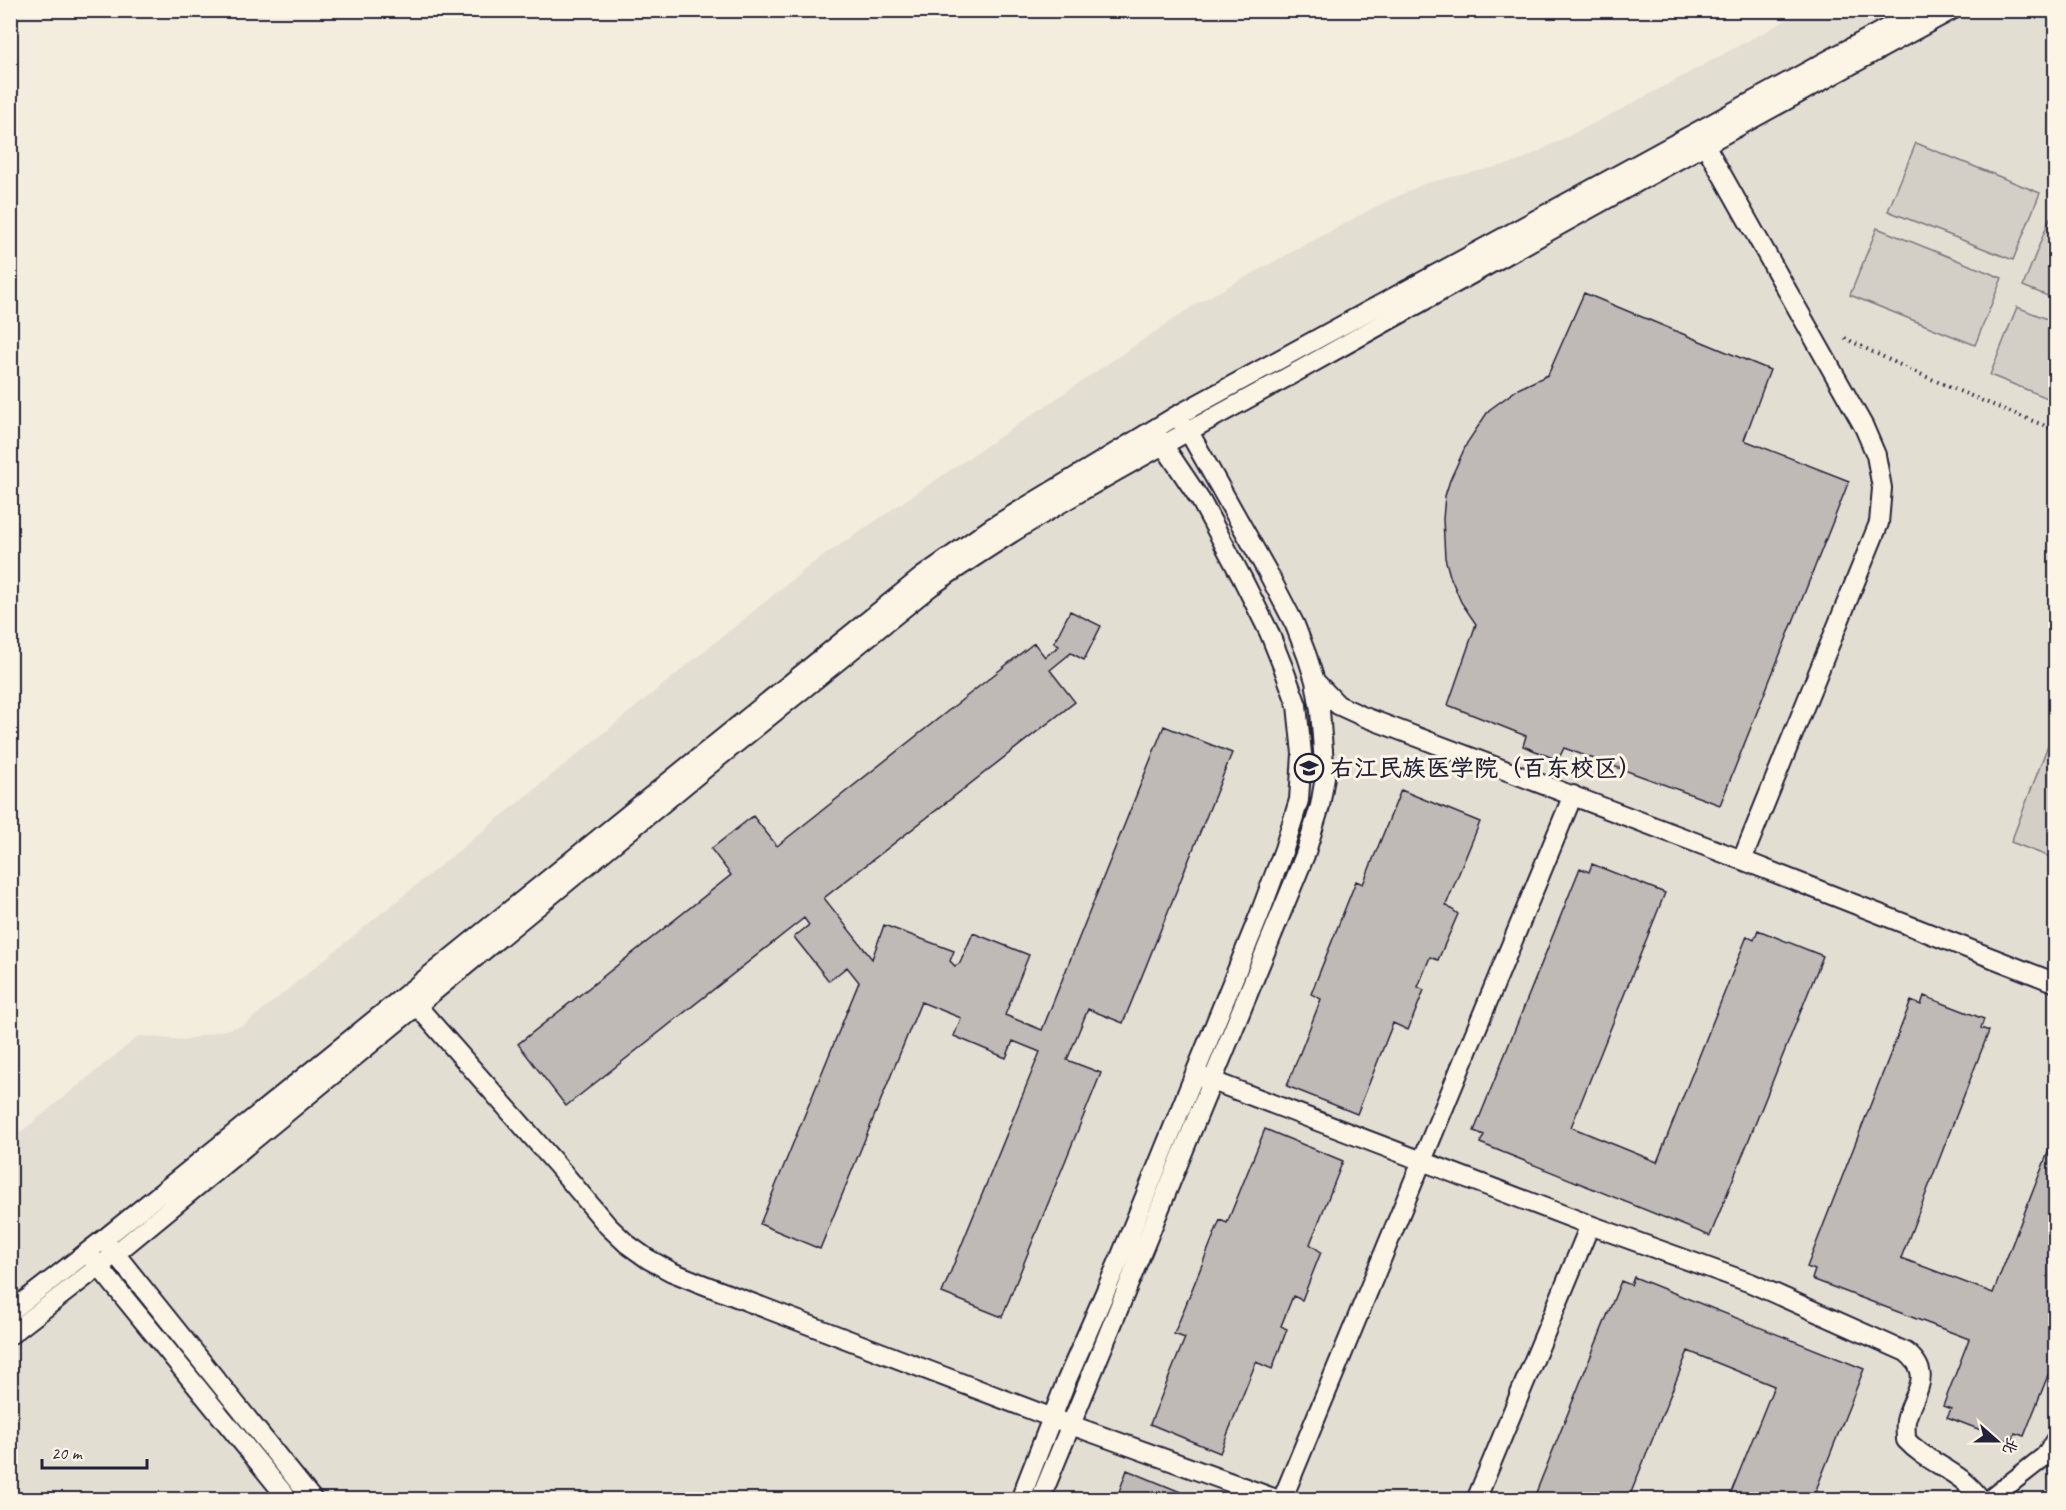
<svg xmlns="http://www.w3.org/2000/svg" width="2066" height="1510" font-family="Caveat,'LXGW WenKai TC',sans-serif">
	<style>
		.built { fill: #e3ded2 }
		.green { fill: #d4cfc6; stroke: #7b7880; stroke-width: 1.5 }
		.building { fill: #bfbab6; stroke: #22223b; stroke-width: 1.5 }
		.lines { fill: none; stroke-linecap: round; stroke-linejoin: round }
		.service-casing { stroke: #22223b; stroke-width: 22 }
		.path { stroke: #22223b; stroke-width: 4; stroke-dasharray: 1.5 4.5; stroke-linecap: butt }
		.service { stroke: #fcf5e5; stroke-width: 18 }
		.labels { text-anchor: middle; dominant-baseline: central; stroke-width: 6; stroke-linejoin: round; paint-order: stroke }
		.poi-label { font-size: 24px; font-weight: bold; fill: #22223b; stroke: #fcf5e5; text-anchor: start }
	</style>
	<rect width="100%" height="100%" fill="#f3edde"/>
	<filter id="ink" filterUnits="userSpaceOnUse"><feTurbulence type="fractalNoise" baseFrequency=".0167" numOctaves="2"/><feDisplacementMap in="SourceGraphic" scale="12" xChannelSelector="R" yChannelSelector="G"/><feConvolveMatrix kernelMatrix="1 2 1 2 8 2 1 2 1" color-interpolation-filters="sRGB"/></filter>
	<g filter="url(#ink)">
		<path class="built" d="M1803,11H2055V1499L11,1500V1140L139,1036L184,1040L244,1025L813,563L1196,304L1375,207L1426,183L1517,162L1620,110Z"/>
		<path class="green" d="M1916,143L2040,193L2013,260L1888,211Z
			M2050,218L2055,220V299L2023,286Z
			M1877,228L2002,278L1975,345L1850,295Z
			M2017,307L2055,322V401L1990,375Z
			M2055,727V859L2011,842Z"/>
		<path class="building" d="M1584,293L1770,370L1744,440L1849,481L1720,805L1564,748L1558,760L1523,746L1526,736L1448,705L1476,624L1461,602L1450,576L1445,558L1443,519L1445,496L1450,480L1467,443L1489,410L1518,389L1548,375Z
			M1070,611L1101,626L1084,660L1071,653L1050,670L1075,702L824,898L872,959L884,925L954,951L950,961L955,966L960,963L973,933L1029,955L1005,1015L1042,1030L1164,726L1232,753L1123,1023L1088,1009L1067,1060L1101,1073L1002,1317L942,1293L1040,1052L1013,1041L1006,1058L954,1036L961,1018L921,1002L820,1249L760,1224L859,982L847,967L829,981L794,937L809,925L804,918L566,1106L518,1044L731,875L711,849L753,816L777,846L1034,643L1045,657L1059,646L1054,643Z
			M1401,790L1480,822L1446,905L1458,914L1438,960L1430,957L1418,987L1424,990L1408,1030L1393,1023L1357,1114L1287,1086L1321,999L1311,994L1356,881L1363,884Z
			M1592,864L1665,893L1571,1127L1657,1162L1747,936L1754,940L1758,930L1823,956L1710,1236L1480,1143L1484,1135L1474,1131L1580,868L1589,872Z
			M1924,996L1984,1019L1981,1028L1989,1031L1901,1258L1993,1293L2056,1132V1355L2024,1436L2015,1433L2012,1442L1947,1417L1951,1409L1943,1406L1969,1339L1812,1279L1815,1270L1807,1267L1911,1001L1921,1005Z
			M1265,1129L1343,1161L1310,1244L1321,1252L1302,1300L1293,1296L1281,1326L1287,1329L1272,1369L1256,1362L1220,1453L1150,1424L1185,1338L1174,1334L1220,1220L1227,1223Z
			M1634,1277L1864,1369L1812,1500H1728L1774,1386L1688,1351L1628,1500H1533L1621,1281L1631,1285Z
			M1127,1470L1200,1500H1116Z"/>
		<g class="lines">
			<g class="service-casing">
				<path id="service" d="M1699,134L1864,427L1876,455L1882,488L1879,523L1742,860
					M1315,681L1338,705L1362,716L1742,860L2056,983
					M410,998L556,1164L608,1226L627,1244L648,1259L672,1272L702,1284L1071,1425L1279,1500
					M1202,1077L1590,1225L1751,1283L1906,1352C1936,1376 1912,1393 1906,1421C1905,1427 1906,1434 1906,1440C1929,1465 1961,1470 1981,1500
					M109,1246L313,1500
					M92,1258L289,1500
					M10,1312L104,1239L923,576L991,528L1176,416L1920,10
					M10,1335L115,1254L714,761L930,587C1052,501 1186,434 1316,361C1527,243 1739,125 1952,10
					M1020,1500L1066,1382L1120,1258L1259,916L1284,849L1299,800L1302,754L1297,705L1283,667L1269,632L1242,578L1201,501L1158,437
					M1040,1500L1305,855L1320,806L1325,777L1320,710L1315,681L1307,656L1295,625L1267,571L1189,432L1182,423
					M1282,1500L1573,795
					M1476,1500L1590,1225
					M1989,1500L2045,1456L2056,1439"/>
			</g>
			<path class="path" d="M1845,338C1913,373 1984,402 2056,430"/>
			<use href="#service" class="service"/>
		</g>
	</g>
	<defs>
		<g id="university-ring" transform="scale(1.5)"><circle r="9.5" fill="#fcf5e5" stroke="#22223b" stroke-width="1.5"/><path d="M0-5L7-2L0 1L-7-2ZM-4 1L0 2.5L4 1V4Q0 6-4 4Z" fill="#22223b"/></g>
	</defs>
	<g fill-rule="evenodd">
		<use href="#university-ring" x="1309" y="768"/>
	</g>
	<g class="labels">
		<g class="poi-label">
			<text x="1330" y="768">右江民族医学院（百东校区）</text>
		</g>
	</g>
	<rect width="2066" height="1510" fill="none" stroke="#fcf5e5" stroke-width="36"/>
	<rect x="18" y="18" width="2030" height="1474" fill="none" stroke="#22223b" stroke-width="2" filter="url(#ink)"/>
	<g transform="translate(1997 1441) rotate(111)" stroke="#fcf5e5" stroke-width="4.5" paint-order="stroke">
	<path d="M0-4.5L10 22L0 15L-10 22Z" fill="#22223b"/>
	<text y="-9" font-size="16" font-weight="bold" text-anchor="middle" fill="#22223b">北</text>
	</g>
	<path d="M42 1459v9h105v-9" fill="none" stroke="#22223b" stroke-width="3"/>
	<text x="51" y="1459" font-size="18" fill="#22223b" stroke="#fcf5e5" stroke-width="4.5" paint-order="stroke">20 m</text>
</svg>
